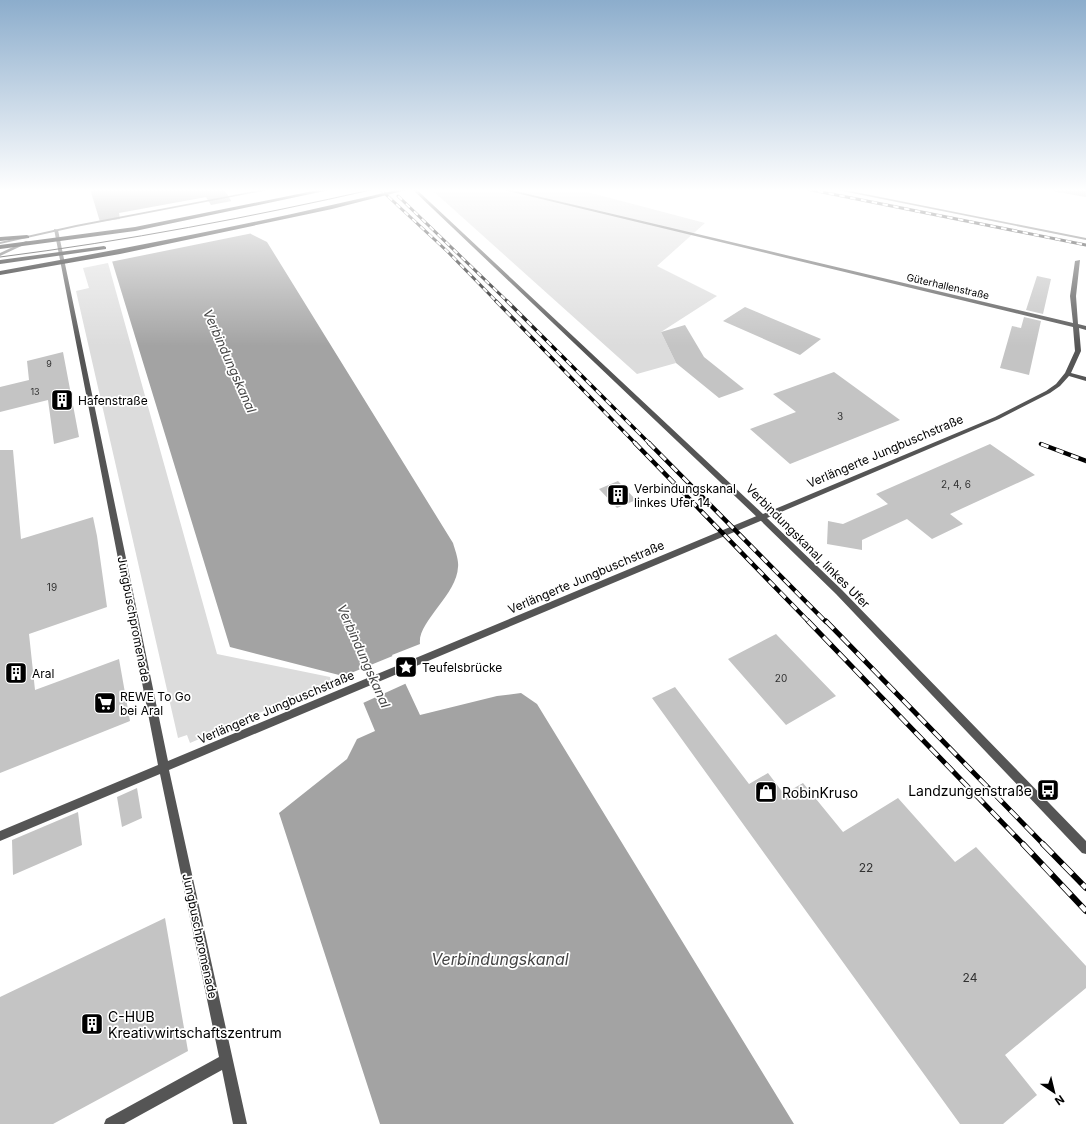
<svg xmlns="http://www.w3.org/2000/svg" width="1086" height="1124" font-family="Inter,sans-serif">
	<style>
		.green { fill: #dcdcdc }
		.water { fill: #a3a3a3 }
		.pier { fill: #fff }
		.building { fill: #c4c4c4 }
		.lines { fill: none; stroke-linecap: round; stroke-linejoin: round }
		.pedestrian { fill: #555; fill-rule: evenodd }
		.minor { fill: #555; fill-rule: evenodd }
		.trunk { fill: #000; fill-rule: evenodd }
		.tram { stroke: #000; stroke-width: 1 }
		.rail-far4-casing { stroke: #000; stroke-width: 3 }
		.rail-far3-casing { stroke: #000; stroke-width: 3.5 }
		.rail-far2-casing { stroke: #000; stroke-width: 4.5 }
		.rail-far1-casing { stroke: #000; stroke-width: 5 }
		.rail-casing { stroke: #000; stroke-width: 6 }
		.rail-far4 { stroke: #fff; stroke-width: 2; stroke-dasharray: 5.5; stroke-linecap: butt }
		.rail-far3 { stroke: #fff; stroke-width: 2.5; stroke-dasharray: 7; stroke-linecap: butt }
		.rail-far2 { stroke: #fff; stroke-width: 3; stroke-dasharray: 8; stroke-linecap: butt }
		.rail-far1 { stroke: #fff; stroke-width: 3.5; stroke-dasharray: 11; stroke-linecap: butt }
		.rail { stroke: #fff; stroke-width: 4.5; stroke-dasharray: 14; stroke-linecap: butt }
		.labels { text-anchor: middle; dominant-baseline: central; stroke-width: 3.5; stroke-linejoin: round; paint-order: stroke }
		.far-number-label { font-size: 9px; fill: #313131 }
		.far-street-label { font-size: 10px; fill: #000; stroke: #fff }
		.number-label { font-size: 10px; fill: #313131 }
		.poi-label { font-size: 12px; fill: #000; stroke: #fff; text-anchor: start }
		.street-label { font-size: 12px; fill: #000; stroke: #fff }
		.near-number-label { font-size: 12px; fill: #313131 }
		.water-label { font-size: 13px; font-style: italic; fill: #444; stroke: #fff }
		.near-poi-label { font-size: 14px; fill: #000; stroke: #fff; text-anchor: start }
		.near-water-label { font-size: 16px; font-style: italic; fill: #444; stroke: #fff }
	</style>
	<rect width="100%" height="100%" fill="#fff"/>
	<path class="green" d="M435,189H576L705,223L657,266L717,296L661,332L676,363L637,374L432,190Z
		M108,263L217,654L330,677L331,682L190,743L187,735L178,738L76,291L89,288L83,268Z"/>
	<path class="water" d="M90,189H224L251,234L267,242L453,543C455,550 459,560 458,567C457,595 417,622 420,644L392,655L420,715L497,696L521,693L537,704L794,1124H380L279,813L347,759L357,739L375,731L351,673L343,676L230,647Z
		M1040,189H1086V197Z"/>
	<path class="pier" d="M206,197L211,205L232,201L253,233L110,262L98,222L120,219L119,213Z
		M422,644L395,656L407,683L363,703L351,678V673Z"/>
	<path class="building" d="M1037,276L1051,279L1043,314L1026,310Z
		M745,307L821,339L800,355L723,321Z
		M1024,317L1041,321L1029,375L1000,368L1012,326L1021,328Z
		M685,325L704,357L744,389L719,398L676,363L661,332Z
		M63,352L79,437L54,444L48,400L0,412V387L29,380L27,361Z
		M834,372L900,420L790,464L750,429L796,412L773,394Z
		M990,444L1035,475L950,514L963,524L932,539L907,519L862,540V550L827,544L828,521L843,524L888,504L876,494Z
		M0,450H13L21,539L93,517L97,536L107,607L29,634L35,690L119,659L130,721L0,773Z
		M618,481L636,500L617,508L599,489Z
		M776,634L836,696L786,725L728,659Z
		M675,687L749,784L768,773L784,794L803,783L843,832L898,798L955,862L976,847L1086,966V988L1005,1055L1037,1095L1003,1124H960L652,698Z
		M137,788L142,818L122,827L117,797Z
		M78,812L82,845L13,875L12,840Z
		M165,918L188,1051L53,1124H0V997Z"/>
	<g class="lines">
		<path class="pedestrian" d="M54,229L58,230L168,761L759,515L762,514L766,517L765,519L169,770L247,1124H233L222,1070L124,1124H104L106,1119L219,1057L160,774L0,841V831L158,765Z"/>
		<path class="minor" d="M265,189H273L76,227L0,244V242L76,225Z
			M412,189H416L763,514L995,417L1046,391L1056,384L1065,373L1075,351L1073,327L500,189H507L1073,323L1070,296L1075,261L1080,260L1076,296L1078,324L1086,326V330L1079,328L1081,351L1071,373L1086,377V381L1069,376L1060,386L1050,393L999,419L767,518L842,590L1086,841V854L1082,853L836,594L759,519Z
			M832,189H840L1086,238V240Z
			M26,241L30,242L0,256V253Z"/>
		<path class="trunk" d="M323,189H334L135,231L0,249V245L135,227Z
			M400,189H410L332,209L120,254L0,275V271C134,247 268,221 400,189Z
			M27,235L29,236V238L0,241V237Z
			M104,246L106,247V249L0,264V260Z"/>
		<path class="tram" d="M0,257C126,241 251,217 375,189"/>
		<g class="rail-far4-casing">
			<path id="rail-far4" d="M380,189L448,252L497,302
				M807,189L1086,245
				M398,196L508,302"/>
		</g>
		<g class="rail-far3-casing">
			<path id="rail-far3" d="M496,301L636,444
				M507,301L650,444"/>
		</g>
		<g class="rail-far2-casing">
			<path id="rail-far2" d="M635,443L809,622
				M649,443L826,622
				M1041,444L1086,461"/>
		</g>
		<g class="rail-far1-casing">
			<path id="rail-far1" d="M808,621L1024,845
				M826,621L1044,845"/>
		</g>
		<g class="rail-casing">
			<path id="rail" d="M1023,844L1086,911
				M1043,844L1086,888"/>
		</g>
		<use href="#rail-far4" class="rail-far4"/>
		<use href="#rail-far3" class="rail-far3"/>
		<use href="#rail-far2" class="rail-far2"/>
		<use href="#rail-far1" class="rail-far1"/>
		<use href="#rail" class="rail"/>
	</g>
	<linearGradient id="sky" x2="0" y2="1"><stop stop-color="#8cadcc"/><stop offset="0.55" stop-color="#fff"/><stop offset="1" stop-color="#fff" stop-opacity="0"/></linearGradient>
	<rect width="1086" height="346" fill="url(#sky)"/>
	<defs>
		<g id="building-square" transform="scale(1.15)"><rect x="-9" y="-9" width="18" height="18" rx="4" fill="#000" stroke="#fff"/><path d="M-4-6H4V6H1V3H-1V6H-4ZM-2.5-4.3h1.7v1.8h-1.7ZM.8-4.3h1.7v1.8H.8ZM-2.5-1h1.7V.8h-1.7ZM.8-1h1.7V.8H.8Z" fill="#fff"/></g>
		<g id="sight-square" transform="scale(1.15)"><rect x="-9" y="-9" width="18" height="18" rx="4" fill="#000" stroke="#fff"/><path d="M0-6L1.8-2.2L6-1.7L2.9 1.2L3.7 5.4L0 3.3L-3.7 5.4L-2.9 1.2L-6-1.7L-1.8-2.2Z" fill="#fff"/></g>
		<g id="supermarket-square" transform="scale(1.15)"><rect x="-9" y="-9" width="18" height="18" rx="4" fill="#000" stroke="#fff"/><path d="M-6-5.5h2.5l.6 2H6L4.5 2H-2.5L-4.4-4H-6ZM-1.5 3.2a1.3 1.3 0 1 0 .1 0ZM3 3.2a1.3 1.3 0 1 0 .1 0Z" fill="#fff"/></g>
		<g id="bus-square" transform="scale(1.15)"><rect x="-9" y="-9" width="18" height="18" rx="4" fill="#000" stroke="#fff"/><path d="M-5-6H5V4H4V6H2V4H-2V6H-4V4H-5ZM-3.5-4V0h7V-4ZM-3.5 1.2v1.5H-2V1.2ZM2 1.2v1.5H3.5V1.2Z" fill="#fff"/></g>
		<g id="shop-square" transform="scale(1.15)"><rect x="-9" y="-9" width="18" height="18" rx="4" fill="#000" stroke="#fff"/><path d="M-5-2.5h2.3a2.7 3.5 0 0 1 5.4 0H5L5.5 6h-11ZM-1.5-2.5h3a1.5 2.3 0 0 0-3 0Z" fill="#fff"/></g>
	</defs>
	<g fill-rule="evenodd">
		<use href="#building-square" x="62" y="400"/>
		<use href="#building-square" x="618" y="495"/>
		<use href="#sight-square" x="406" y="667"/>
		<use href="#building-square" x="16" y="673"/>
		<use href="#supermarket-square" x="105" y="703"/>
		<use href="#bus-square" x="1048" y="790"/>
		<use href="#shop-square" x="766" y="792"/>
		<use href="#building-square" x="92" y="1024"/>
	</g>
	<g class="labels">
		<g class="far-number-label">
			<text x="49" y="363">9</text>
			<text x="35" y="391">13</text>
		</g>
		<g class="far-street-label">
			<text transform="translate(948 286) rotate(13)">Güterhallenstraße</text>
		</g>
		<g class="number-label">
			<text x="840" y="416">3</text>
			<text x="956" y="484">2, 4, 6</text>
			<text x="52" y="587">19</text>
			<text x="781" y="678">20</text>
		</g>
		<g class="poi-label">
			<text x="78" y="400">Hafenstraße</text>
			<text x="634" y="488">Verbindungskanal<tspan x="634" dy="14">linkes Ufer 14</tspan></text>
			<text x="422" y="667">Teufelsbrücke</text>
			<text x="32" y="673">Aral</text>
			<text x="120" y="696">REWE To Go<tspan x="120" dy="14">bei Aral</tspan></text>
		</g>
		<g class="street-label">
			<text transform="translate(885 451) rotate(-23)">Verlängerte Jungbuschstraße</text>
			<text transform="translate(808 546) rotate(45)">Verbindungskanal, linkes Ufer</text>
			<text transform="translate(586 577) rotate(-23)">Verlängerte Jungbuschstraße</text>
			<text transform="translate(134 619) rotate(79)">Jungbuschpromenade</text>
			<text transform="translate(276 707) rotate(-23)">Verlängerte Jungbuschstraße</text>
			<text transform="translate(200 936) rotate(78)">Jungbuschpromenade</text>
		</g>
		<g class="near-number-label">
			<text x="866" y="867">22</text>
			<text x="970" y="977">24</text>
		</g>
		<g class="water-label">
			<text transform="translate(230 361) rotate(66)">Verbindungskanal</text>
			<text transform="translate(364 656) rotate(66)">Verbindungskanal</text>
		</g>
		<g class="near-poi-label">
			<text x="1032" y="790" text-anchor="end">Landzungenstraße</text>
			<text x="782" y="792">RobinKruso</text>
			<text x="108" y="1016">C-HUB<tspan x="108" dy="16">Kreativwirtschaftszentrum</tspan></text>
		</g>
		<g class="near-water-label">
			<text x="500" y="959">Verbindungskanal</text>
		</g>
	</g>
	<g transform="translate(1054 1092) rotate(145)" stroke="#ffffff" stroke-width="3" paint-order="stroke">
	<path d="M0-3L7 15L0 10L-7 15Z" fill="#000000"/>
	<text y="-6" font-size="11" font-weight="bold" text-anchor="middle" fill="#000000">N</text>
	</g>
</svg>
